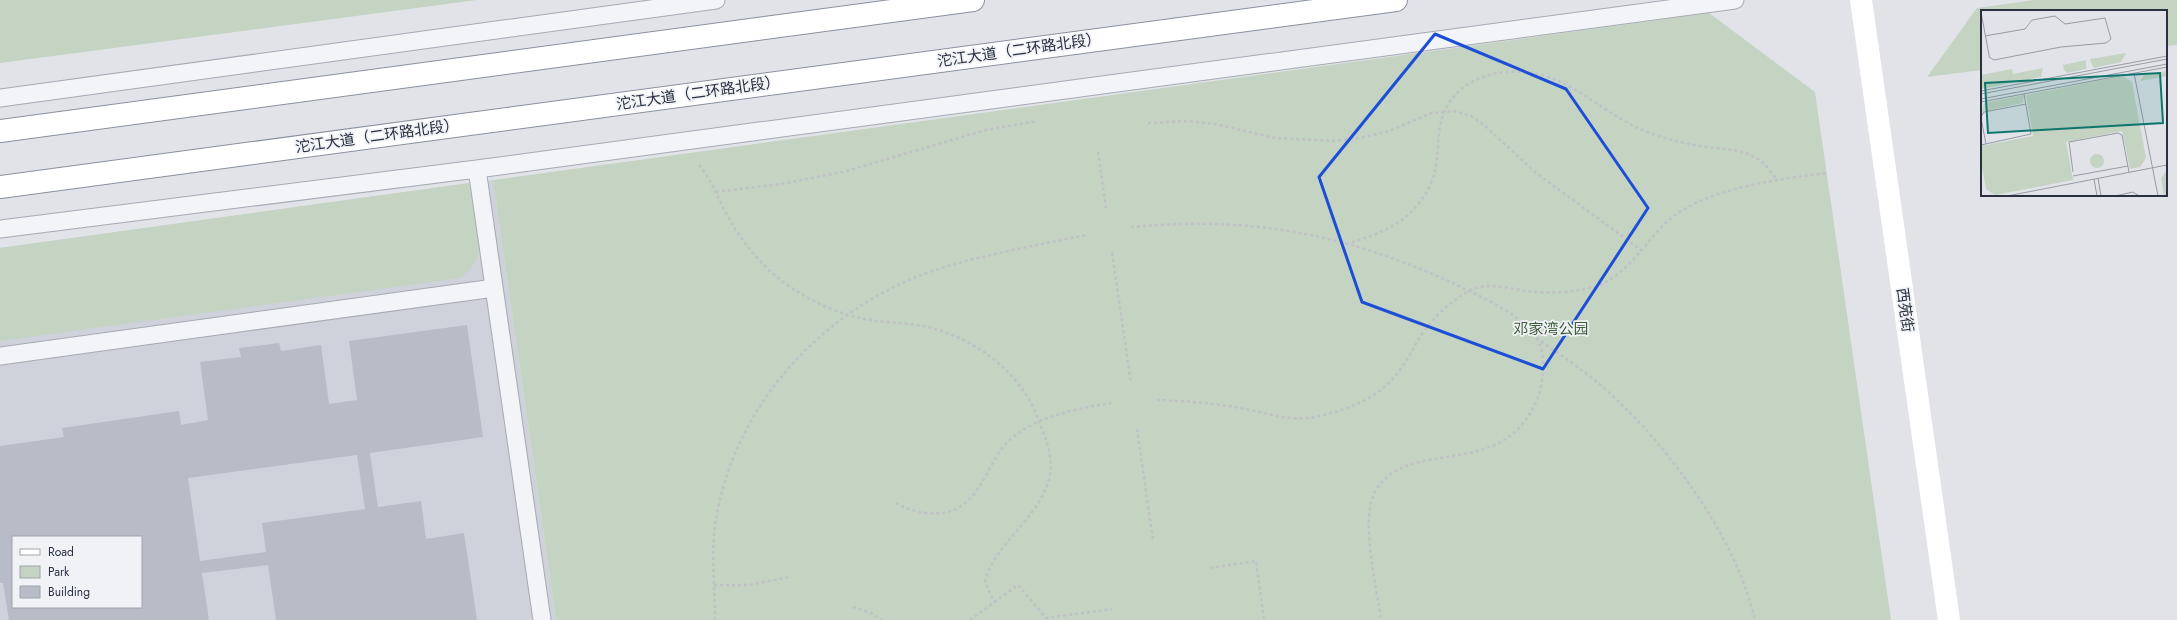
<svg xmlns="http://www.w3.org/2000/svg" width="2177" height="620" font-family="Jost,'Noto Sans SC',sans-serif">
	<style>
		.built { fill: #cfd2db; fill-rule: evenodd }
		.green { fill: #c5d3c2 }
		.building { fill: #b8bcc6; fill-rule: evenodd }
		.lines { fill: none; stroke-linecap: round; stroke-linejoin: round }
		.lane-casing { stroke: #a6aab3; stroke-width: 19 }
		.highway-casing { stroke: #89909f; stroke-width: 24 }
		.path { stroke: #bfc1c7; stroke-width: 2.5; stroke-dasharray: 3 3; stroke-linecap: butt }
		.lane { stroke: #f3f4f7; stroke-width: 17 }
		.secondary { stroke: #fff; stroke-width: 22 }
		.highway { stroke: #fff; stroke-width: 22 }
		.marked { fill: none; stroke: #1d4ed8; stroke-width: 3; stroke-linejoin: round }
		.labels { text-anchor: middle; dominant-baseline: central; stroke-width: 3.5; stroke-linejoin: round; paint-order: stroke }
		.street-label { font-size: 15px; fill: #2a3040; stroke: #f0f2f6 }
		.park-label { font-size: 15px; fill: #3b5b38; stroke: #f0f2f6 }
		.inset-road { fill: none; stroke: #989ba5; stroke-width: 1 }
		.view { fill: #0f766e; fill-opacity: 0.15; stroke: #0f766e; stroke-width: 2 }
		.inset-edge { fill: none; stroke: #2a3040; stroke-width: 2 }
	</style>
	<rect width="100%" height="100%" fill="#e1e3e9"/>
	<path class="built" d="M493,180L556,620H0V248ZM13,537H141V607H13Z"/>
	<path class="green" d="M0,0H477L0,63Z
		M2034,0H2177V45L2166,46V11H1982V70L1927,77L1977,8Z
		M1709,13L1815,92L1891,620H556L493,180Z
		M469,183C472,203 482,236 478,255C475,265 467,272 461,278L0,341V248Z"/>
	<path class="building" d="M467,325L483,437L370,453L378,507L421,501L426,539L464,533L477,620H276L268,565L202,573L209,620H9L3,583H0V446L64,437L62,428L179,411L181,425L208,420L200,362L241,357L239,348L279,343L281,351L321,345L329,404L357,400L349,341ZM357,455L365,509L262,523L266,552L200,561L188,478ZM13,537H141V607H13Z"/>
	<g class="lines">
		<g class="lane-casing">
			<path id="lane" d="M0,98L716,0
				M477,169L542,620
				M0,229L477,169L1735,0
				M0,356L494,288"/>
		</g>
		<g class="highway-casing">
			<path id="highway" d="M0,131L973,0
				M0,187L1396,0"/>
		</g>
		<path class="path" d="M1148,123L1187,121L1215,124L1275,138L1335,141L1364,137L1389,131L1431,113L1455,111L1471,116L1484,125L1535,172L1641,250
			M1098,152L1106,208
			M699,165C712,180 717,198 727,215C742,242 761,266 786,284C813,303 844,317 877,321C893,323 911,323 927,327C975,338 1021,372 1038,419C1045,437 1053,454 1050,474C1043,516 993,544 985,582L994,602
			M716,192L781,184L843,172L986,130L1037,121
			M1131,227C1176,223 1222,222 1267,228C1335,236 1401,258 1463,288C1488,300 1517,313 1535,336C1547,352 1544,382 1537,400C1501,483 1411,435 1376,490C1359,517 1377,588 1381,620
			M1346,244C1384,233 1414,221 1431,183C1441,161 1435,137 1443,115C1458,74 1508,65 1545,76C1582,87 1609,117 1645,131C1665,139 1686,144 1707,147C1724,149 1741,149 1756,158C1765,163 1771,172 1777,180
			M1112,253L1131,383
			M1536,338C1564,357 1591,375 1616,399C1674,454 1737,541 1755,620
			M1157,400C1185,401 1213,403 1241,408C1267,413 1293,423 1320,416C1348,409 1377,399 1396,375C1406,363 1412,350 1420,337C1432,318 1449,303 1467,292C1486,281 1507,288 1527,291C1549,294 1578,293 1599,285C1629,273 1645,242 1668,221C1704,188 1780,179 1827,173
			M1137,429L1153,540
			M896,503C921,517 955,520 975,493C989,475 994,453 1012,438C1040,415 1076,409 1111,403
			M1210,568L1256,561L1264,620
			M714,585H748L790,577
			M853,607L871,613L882,620
			M715,620C715,592 712,564 714,535C726,416 815,315 924,274C973,256 1035,246 1086,235
			M970,620L1018,585L1046,618L1112,609"/>
		<use href="#lane" class="lane"/>
		<path class="secondary" d="M1861,0L1949,620"/>
		<use href="#highway" class="highway"/>
	</g>
	<path class="marked" d="M1435,34L1566,89L1648,208L1543,369L1362,302L1319,177Z"/>
	<g class="labels">
		<g class="street-label">
			<text transform="translate(1019 50) rotate(-8)">沱江大道（二环路北段）</text>
			<text transform="translate(698 93) rotate(-8)">沱江大道（二环路北段）</text>
			<text transform="translate(377 136) rotate(-8)">沱江大道（二环路北段）</text>
			<text transform="translate(1905 310) rotate(82)">西苑街</text>
		</g>
		<g class="park-label">
			<text x="1551" y="329">邓家湾公园</text>
		</g>
	</g>
	<g transform="translate(1981 10)">
		<rect width="186" height="186" fill="#e1e3e9"/>
		<path d="M145,43L140,52L113,58L111,55L109,49ZM105,50V59L86,63L83,60L82,55ZM62,58L60,67L0,79V65L31,59L32,64ZM186,61V66L159,71L163,65ZM142,66L151,72L165,148L159,157L149,159L141,121L85,132L92,170L14,185L5,179L0,152V136L52,126L45,85ZM43,85L42,93L3,101L0,105L3,93ZM109 151a7 7 0 1 1 14 0a7 7 0 1 1-14 0ZM186,160V186H183L180,168Z" fill="#c5d3c2"/>
		<path class="inset-road" d="M0,2L8,45V47L13,50L80,37L125,33L130,29L124,8L84,14L74,6L51,10L44,19L4,26M153,63L177,186M0,81L186,46M0,84L186,49M0,89L186,54M0,92L186,57M0,107L3,102L45,94M0,108L5,134M0,135L50,124L43,84M92,162L88,132L137,123L141,125L148,162M92,166L147,156M117,168L120,186M113,169L116,186M26,186L186,155M134,186L152,182L158,186"/>
		<path class="view" d="M179,63L182,113L7,123L4,73Z"/>
		<rect width="186" height="186" class="inset-edge"/>
	</g>
	<rect x="12" y="536" width="130" height="72" fill="#f0f2f6" stroke="#a1a4ad"/>
	<rect x="20" y="549" width="20" height="6" fill="#ffffff" stroke="#a1a4ad"/>
	<text x="48" y="556" font-size="12" fill="#2a3040">Road</text>
	<rect x="20" y="566" width="20" height="12" fill="#c5d3c2" stroke="#a1a4ad"/>
	<text x="48" y="576" font-size="12" fill="#2a3040">Park</text>
	<rect x="20" y="586" width="20" height="12" fill="#b8bcc6" stroke="#a1a4ad"/>
	<text x="48" y="596" font-size="12" fill="#2a3040">Building</text>
</svg>
